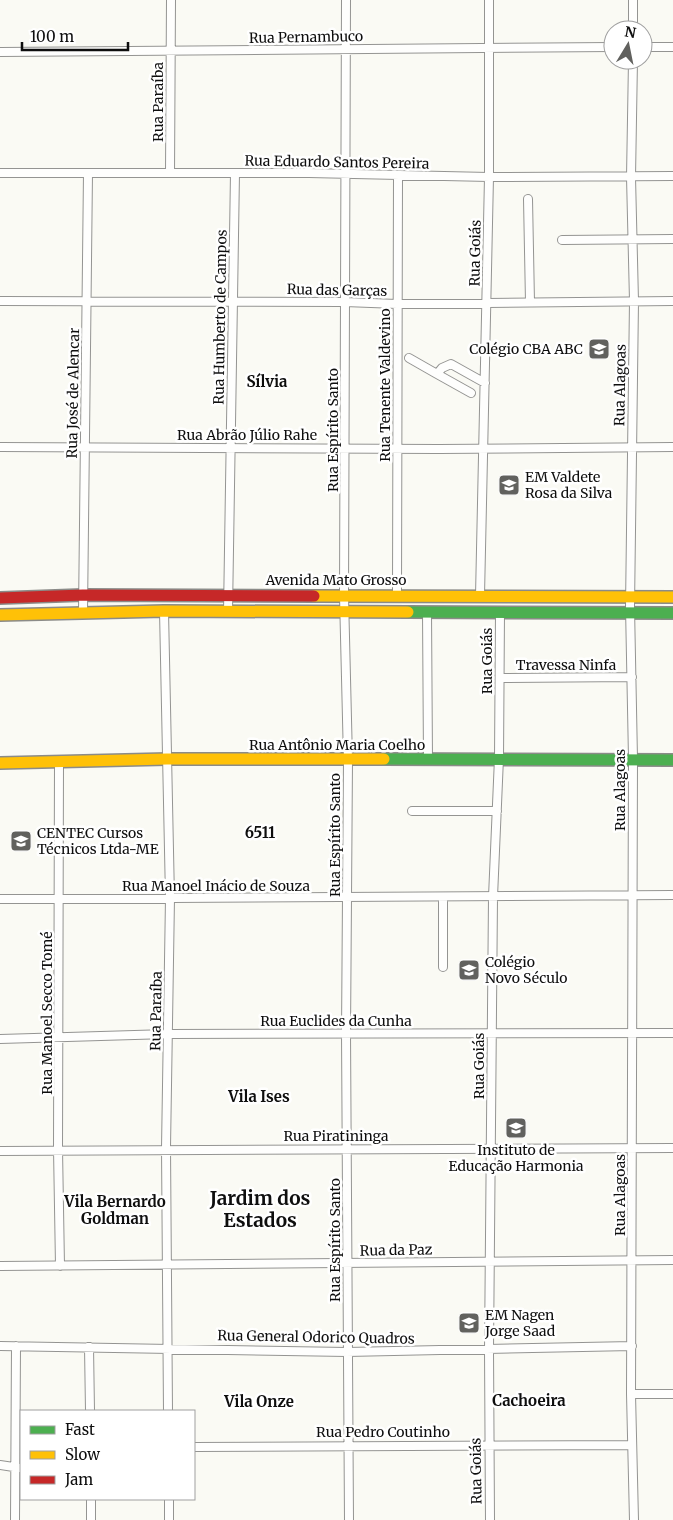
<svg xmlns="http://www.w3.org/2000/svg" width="673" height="1520" font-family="Merriweather,serif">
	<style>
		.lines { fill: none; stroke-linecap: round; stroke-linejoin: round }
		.street-casing { stroke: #949492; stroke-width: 10 }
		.fast-casing { stroke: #8b8b88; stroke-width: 14 }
		.slow-casing { stroke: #8b8b88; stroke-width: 14 }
		.jam-casing { stroke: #8b8b88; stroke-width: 14 }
		.street { stroke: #fefefd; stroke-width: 8 }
		.fast { stroke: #4caf50; stroke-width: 11 }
		.slow { stroke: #ffc107; stroke-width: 11 }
		.jam { stroke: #c62828; stroke-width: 11 }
		.labels { text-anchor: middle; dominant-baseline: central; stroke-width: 5; stroke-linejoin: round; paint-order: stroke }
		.street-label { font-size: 14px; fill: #0e0e0e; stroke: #fff }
		.poi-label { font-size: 14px; fill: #0e0e0e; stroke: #fff; text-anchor: start }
		.neighbourhood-label { font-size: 15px; font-weight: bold; fill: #0e0e0e; stroke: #fff }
		.district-label { font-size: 19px; font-weight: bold; fill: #0e0e0e; stroke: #fff }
	</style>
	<rect width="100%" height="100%" fill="#fafaf4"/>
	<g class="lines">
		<g class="street-casing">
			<path id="street" d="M346,0L344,596L348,760L346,1033L349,1520
				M633,30V0
				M643,47H673
				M0,52L613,47
				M633,60L631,177L634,301L630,607L633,759L631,1394L634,1520
				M0,173H309L489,177L673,176
				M170,173L171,0
				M528,199L530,302
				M562,240L673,239
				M0,301L345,302L397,304L673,301
				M409,358L437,374
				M471,393L437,374L442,368L451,364L485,383
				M0,447L439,449L673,447
				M397,595L398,175
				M480,596L489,177V0
				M164,611L170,898L166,1148L168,1411
				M83,612L88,173
				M228,612L235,173
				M427,612L428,760
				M500,678L632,677
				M59,761L58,1149L60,1266
				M412,811H497
				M0,899L673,895
				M443,967V897
				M0,1039L168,1034L673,1033
				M0,1151L673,1148
				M0,1266L673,1260
				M0,1346L347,1352L632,1346
				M89,1347L90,1411
				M631,1394H673
				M194,1447L632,1445
				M0,1465L20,1468
				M91,1499V1520
				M169,1499V1520
				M15,1520L16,1346
				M490,1520L489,1350L493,897L499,758L500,612"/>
		</g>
		<g class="fast-casing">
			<path id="fast" d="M408,612L673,613
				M384,759L673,760"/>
		</g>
		<g class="slow-casing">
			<path id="slow" d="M314,596L673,597
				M0,615L164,611L408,612
				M0,763L167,759H384"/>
		</g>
		<g class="jam-casing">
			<path id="jam" d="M0,598L83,595L314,596"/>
		</g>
		<use href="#street" class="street"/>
		<use href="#fast" class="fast"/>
		<use href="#slow" class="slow"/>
		<use href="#jam" class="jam"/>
	</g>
	<defs>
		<g id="school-square" transform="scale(1.125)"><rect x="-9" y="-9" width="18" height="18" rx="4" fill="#61615e" stroke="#fff"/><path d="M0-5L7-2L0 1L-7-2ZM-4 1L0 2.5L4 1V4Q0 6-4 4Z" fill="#fff"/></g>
	</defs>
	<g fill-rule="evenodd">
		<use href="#school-square" x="599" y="349"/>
		<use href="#school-square" x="509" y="485"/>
		<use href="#school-square" x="21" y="841"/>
		<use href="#school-square" x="469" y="970"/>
		<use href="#school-square" x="516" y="1128"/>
		<use href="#school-square" x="469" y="1323"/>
	</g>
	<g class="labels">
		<g class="street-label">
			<text transform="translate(306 37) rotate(-1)">Rua Pernambuco</text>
			<text transform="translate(158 102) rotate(-90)">Rua Paraíba</text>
			<text transform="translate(337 162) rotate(1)">Rua Eduardo Santos Pereira</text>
			<text transform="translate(475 253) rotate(-89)">Rua Goiás</text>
			<text transform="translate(337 290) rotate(1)">Rua das Garças</text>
			<text transform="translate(220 317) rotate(-89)">Rua Humberto de Campos</text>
			<text transform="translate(385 385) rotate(-90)">Rua Tenente Valdevino</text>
			<text transform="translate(620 385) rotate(-89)">Rua Alagoas</text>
			<text transform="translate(73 393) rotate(-89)">Rua José de Alencar</text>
			<text transform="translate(333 430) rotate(-90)">Rua Espírito Santo</text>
			<text x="247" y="435">Rua Abrão Júlio Rahe</text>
			<text x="336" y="580">Avenida Mato Grosso</text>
			<text transform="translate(487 661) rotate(-90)">Rua Goiás</text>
			<text x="566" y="665">Travessa Ninfa</text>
			<text x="337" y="745">Rua Antônio Maria Coelho</text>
			<text transform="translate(620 790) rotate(-90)">Rua Alagoas</text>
			<text transform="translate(335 835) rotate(-90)">Rua Espírito Santo</text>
			<text x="216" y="886">Rua Manoel Inácio de Souza</text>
			<text transform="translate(156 1011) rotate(-89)">Rua Paraíba</text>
			<text transform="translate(47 1013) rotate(-90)">Rua Manoel Secco Tomé</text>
			<text x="336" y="1021">Rua Euclides da Cunha</text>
			<text transform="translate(479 1066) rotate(-90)">Rua Goiás</text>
			<text x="336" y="1136">Rua Piratininga</text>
			<text transform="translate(620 1195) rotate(-90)">Rua Alagoas</text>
			<text transform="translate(335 1240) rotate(-90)">Rua Espírito Santo</text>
			<text transform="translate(396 1250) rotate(-1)">Rua da Paz</text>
			<text transform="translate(316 1337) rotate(1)">Rua General Odorico Quadros</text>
			<text x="383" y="1432">Rua Pedro Coutinho</text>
			<text transform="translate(476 1471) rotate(-91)">Rua Goiás</text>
		</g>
		<g class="poi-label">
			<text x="583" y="349" text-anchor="end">Colégio CBA ABC</text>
			<text x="525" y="477">EM Valdete<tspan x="525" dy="16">Rosa da Silva</tspan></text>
			<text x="37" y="833">CENTEC Cursos<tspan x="37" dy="16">Técnicos Ltda-ME</tspan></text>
			<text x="485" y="962">Colégio<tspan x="485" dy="16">Novo Século</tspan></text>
			<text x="516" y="1150" text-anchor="middle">Instituto de<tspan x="516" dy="16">Educação Harmonia</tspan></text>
			<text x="485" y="1315">EM Nagen<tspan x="485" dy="16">Jorge Saad</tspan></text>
		</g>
		<g class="neighbourhood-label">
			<text x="267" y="381">Sílvia</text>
			<text x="260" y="832">6511</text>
			<text x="259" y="1096">Vila Ises</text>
			<text x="115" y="1201">Vila Bernardo<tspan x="115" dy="17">Goldman</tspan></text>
			<text x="529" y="1400">Cachoeira</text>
			<text x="259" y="1401">Vila Onze</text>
		</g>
		<g class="district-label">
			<text x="260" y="1198">Jardim dos<tspan x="260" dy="22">Estados</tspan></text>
		</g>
	</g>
	<rect x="20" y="1410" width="175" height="90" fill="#ffffff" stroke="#9f9f9f"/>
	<rect x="30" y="1426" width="25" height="8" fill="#4caf50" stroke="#9f9f9f"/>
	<text x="65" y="1435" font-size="15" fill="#0e0e0e">Fast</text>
	<rect x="30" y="1451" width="25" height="8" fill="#ffc107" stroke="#9f9f9f"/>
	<text x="65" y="1460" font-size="15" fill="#0e0e0e">Slow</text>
	<rect x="30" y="1476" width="25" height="8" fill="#c62828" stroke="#9f9f9f"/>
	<text x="65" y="1485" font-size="15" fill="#0e0e0e">Jam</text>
	<g transform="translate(628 45) rotate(10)"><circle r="24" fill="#ffffff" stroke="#9f9f9f"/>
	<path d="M0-4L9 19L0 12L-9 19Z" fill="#61615e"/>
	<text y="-8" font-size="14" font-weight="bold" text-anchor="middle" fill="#0e0e0e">N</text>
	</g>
	<path d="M22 42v8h106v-8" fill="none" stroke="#0e0e0e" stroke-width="2.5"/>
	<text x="30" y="42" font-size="15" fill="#0e0e0e" stroke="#ffffff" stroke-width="4" paint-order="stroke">100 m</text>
</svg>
